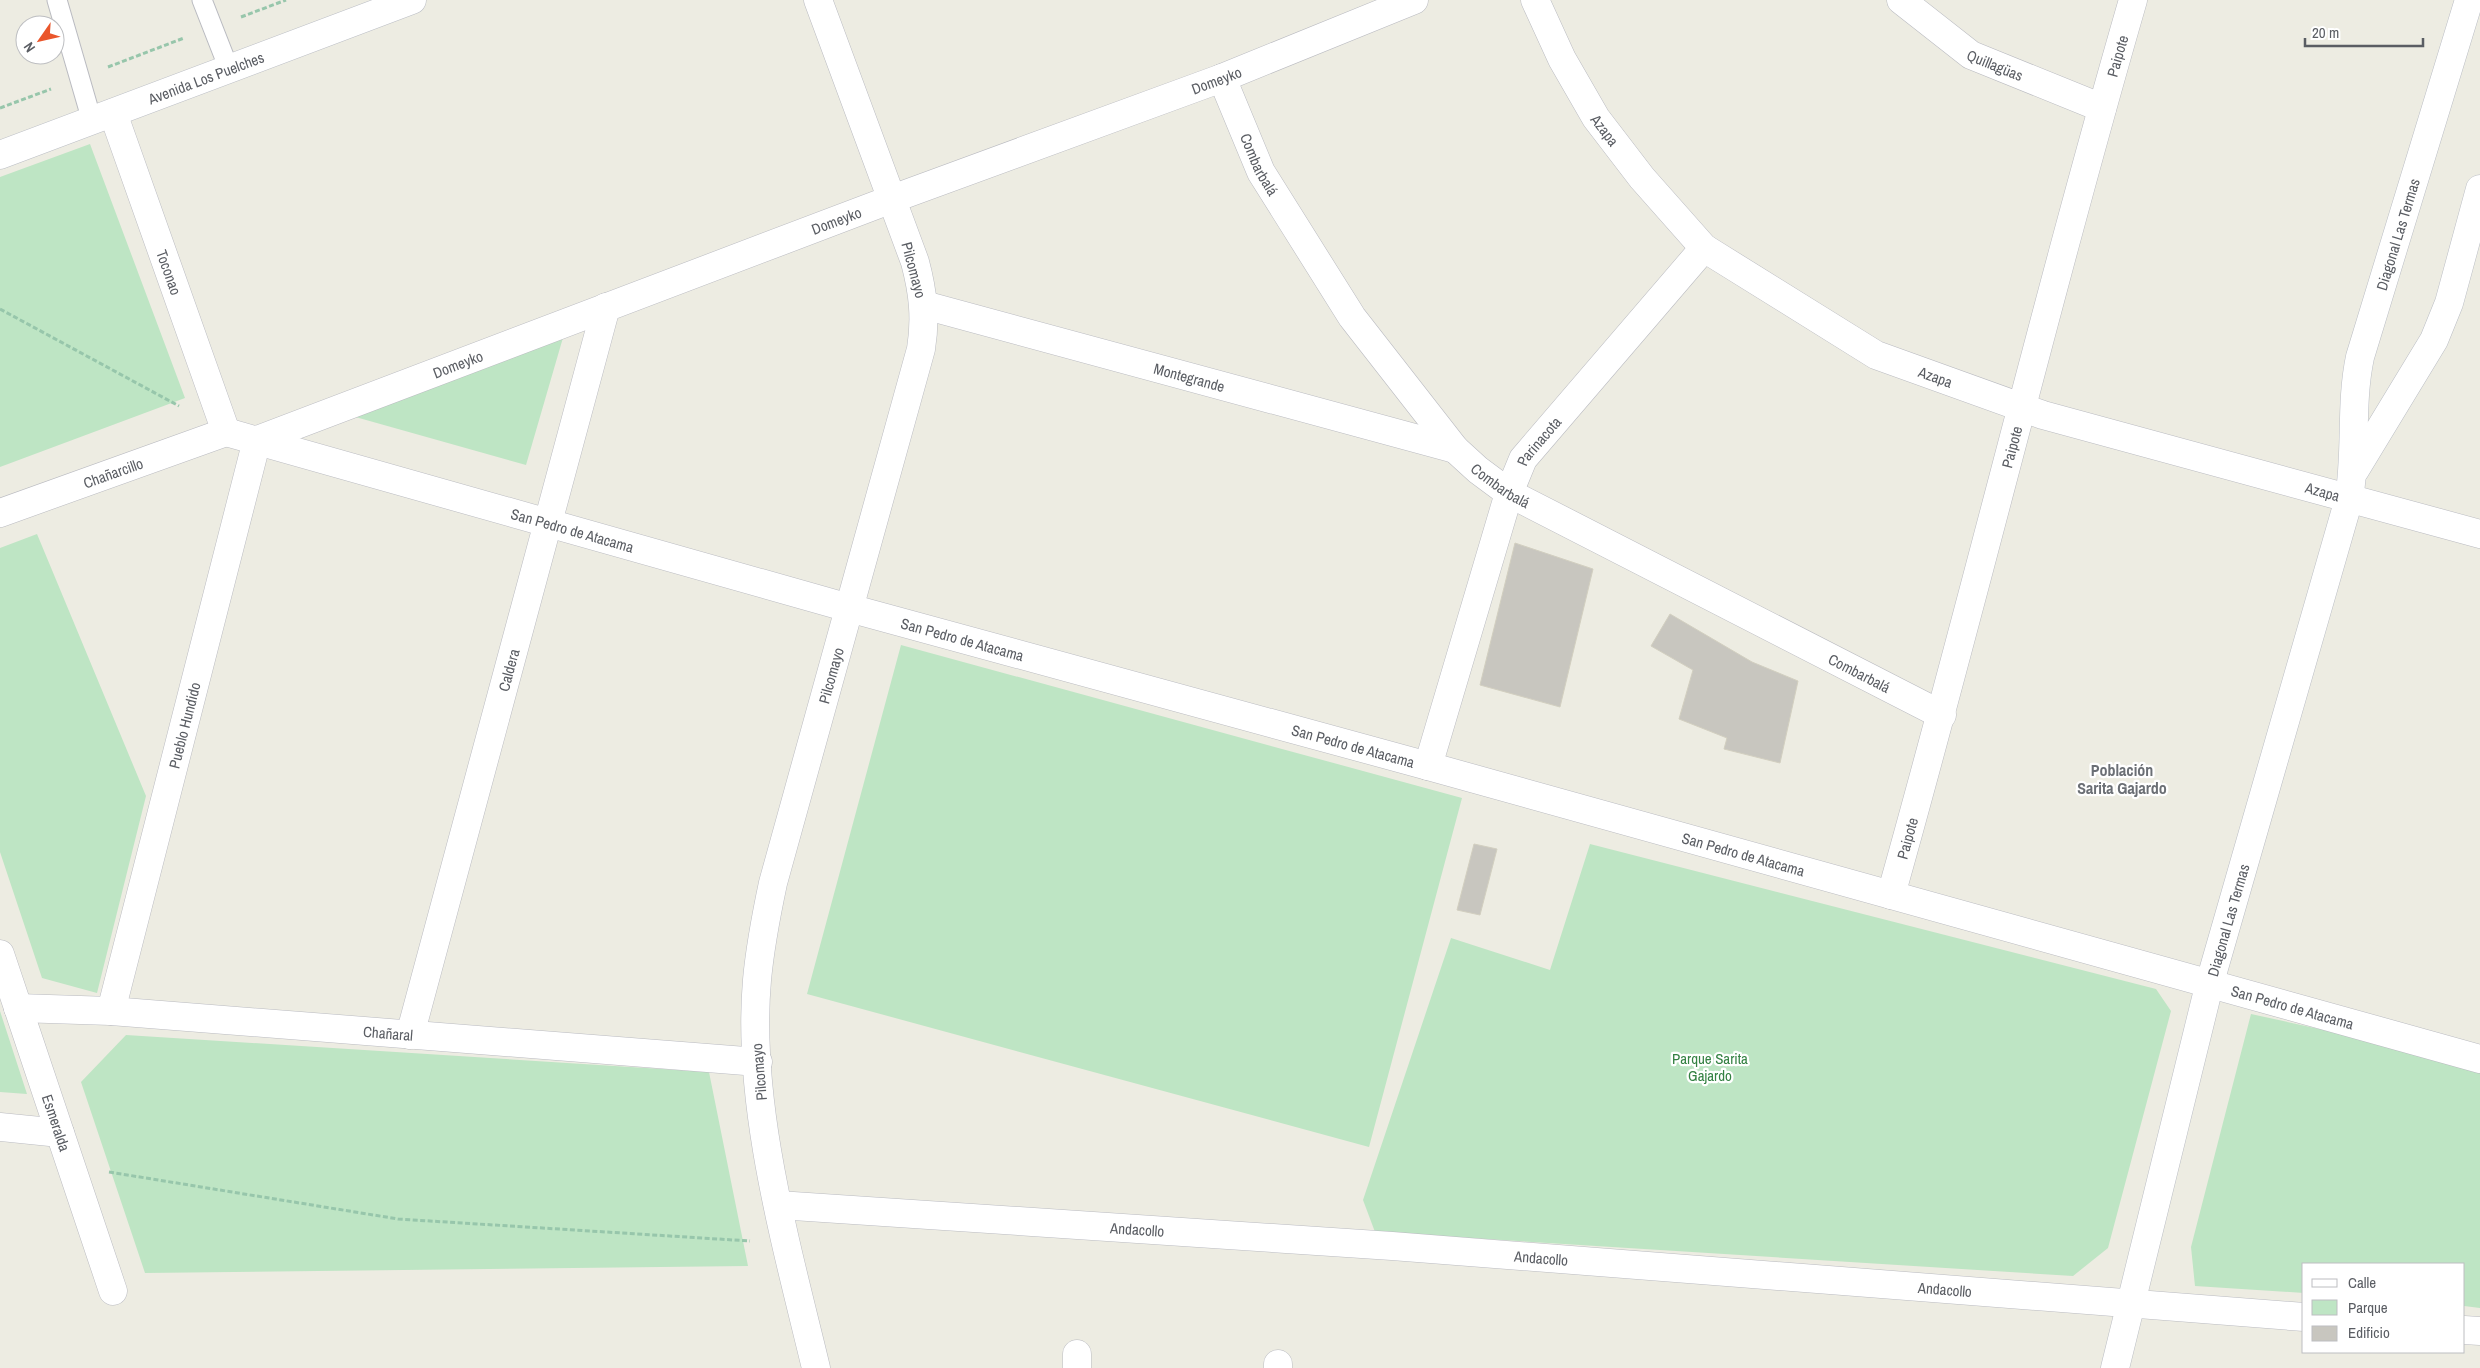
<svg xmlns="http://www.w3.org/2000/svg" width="2480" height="1368" font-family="'Archivo Narrow',sans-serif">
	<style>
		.green { fill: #bee5c4 }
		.building { fill: #c8c6bf; stroke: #d2cfc0 }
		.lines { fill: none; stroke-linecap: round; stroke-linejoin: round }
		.lane-casing { stroke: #babbc1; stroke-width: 21 }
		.street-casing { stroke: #babbc1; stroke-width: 29 }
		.secondary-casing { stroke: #babdc4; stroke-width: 29 }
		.path { stroke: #97c6ab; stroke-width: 3; stroke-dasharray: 5 2.5; stroke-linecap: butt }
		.lane { stroke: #fff; stroke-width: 19 }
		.street { stroke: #fff; stroke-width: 28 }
		.secondary { stroke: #fff; stroke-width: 28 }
		.labels { text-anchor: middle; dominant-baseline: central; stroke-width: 4.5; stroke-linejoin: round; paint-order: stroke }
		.street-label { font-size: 15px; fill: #5a5d63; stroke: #fff }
		.park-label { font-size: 15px; fill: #338142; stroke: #fff }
		.neighbourhood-label { font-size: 16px; font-weight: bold; fill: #6b6f75; stroke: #fff }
	</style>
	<rect width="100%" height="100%" fill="#edece2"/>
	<path class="green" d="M90,144L185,398L0,467V177Z
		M569,317L526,465L327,409Z
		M37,534L146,796L97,993L42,978L0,852V548Z
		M901,645L1462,798L1369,1147L807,994Z
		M1590,844L2156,989L2171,1011L2108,1248L2073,1276L1375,1232L1363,1200L1451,938L1550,970Z
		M0,1011L27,1094L0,1092Z
		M2251,1014L2480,1064V1308L2464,1306V1264H2304V1293L2195,1286L2191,1247Z
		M126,1035L709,1072L748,1266L145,1273L81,1082Z"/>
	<path class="building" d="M1515,543L1593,569L1560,707L1480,685Z
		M1670,614L1752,662L1798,681L1780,763L1724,749L1727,738L1679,719L1693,670L1651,646Z
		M1474,844L1497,849L1480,915L1457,910Z"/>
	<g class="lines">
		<g class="lane-casing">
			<path id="lane" d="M57,0L92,121
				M202,0L229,69"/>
		</g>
		<g class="street-casing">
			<g id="street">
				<path id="s1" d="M1535,0L1562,59L1596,118L1642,178L1704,248L1876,355L2043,415L2480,534"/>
				<path id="s2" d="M1901,0L1971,55L2102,108"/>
				<path id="s3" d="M1222,78L1261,172L1352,317L1455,449L1478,470L1509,493L1942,715"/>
				<path id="s4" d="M113,113L226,432"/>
				<path id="s5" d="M924,305L1455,449"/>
				<path id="s6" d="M226,432L849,608L1428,766L2480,1059"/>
				<path id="s7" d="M0,513L226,432"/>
				<path id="s8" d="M1428,766L1509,493L1523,459L1704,248"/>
				<path id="s9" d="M1891,895C1975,597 2047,297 2133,0"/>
				<path id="s10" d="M0,954L113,1291"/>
				<path id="s11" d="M18,1008L111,1011L758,1062"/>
				<path id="s12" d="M111,1011L257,440L892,199L1222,78L1414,0"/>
				<path id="s13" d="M410,1035L606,307"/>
				<path d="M0,1127L60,1133"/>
				<path id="s14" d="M778,1205L1392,1246L2304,1317"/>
				<path d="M2464,1330L2480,1331"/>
				<path id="s15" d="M816,1368C787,1247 746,1105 757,980C760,947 766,916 773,883L921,349C926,318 923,292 915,262L818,0"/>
				<path d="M1077,1368V1354"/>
				<path d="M1278,1368V1364"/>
			</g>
		</g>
		<g class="secondary-casing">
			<g id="secondary">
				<path id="s16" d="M0,155L412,0"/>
				<path d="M2355,470L2434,340L2449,303L2480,189"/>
				<path id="s17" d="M2115,1368L2210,982L2349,499C2357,451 2350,404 2360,357L2469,0"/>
			</g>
		</g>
		<path class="path" d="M241,17L286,0
			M108,67L184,38
			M0,108L51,89
			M0,309L179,406
			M109,1172L398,1219L750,1241"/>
		<use href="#lane" class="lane"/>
		<use href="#street" class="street"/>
		<use href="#secondary" class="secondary"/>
	</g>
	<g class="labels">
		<g class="street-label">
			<text stroke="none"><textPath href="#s9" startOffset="869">Paipote</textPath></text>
			<text stroke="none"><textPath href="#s2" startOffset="115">Quillagüas</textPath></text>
			<text stroke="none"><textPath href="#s16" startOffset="220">Avenida Los Puelches</textPath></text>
			<text stroke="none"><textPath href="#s12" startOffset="1614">Domeyko</textPath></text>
			<text stroke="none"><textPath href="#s1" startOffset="148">Azapa</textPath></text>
			<text stroke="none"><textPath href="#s3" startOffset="94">Combarbalá</textPath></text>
			<text stroke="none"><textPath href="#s12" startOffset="1209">Domeyko</textPath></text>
			<text stroke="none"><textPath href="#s17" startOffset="1171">Diagonal Las Termas</textPath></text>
			<text transform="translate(914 270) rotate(75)">Pilcomayo</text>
			<text stroke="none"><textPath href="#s4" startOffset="169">Toconao</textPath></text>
			<text stroke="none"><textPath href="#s12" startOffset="804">Domeyko</textPath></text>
			<text stroke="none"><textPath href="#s1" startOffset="568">Azapa</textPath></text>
			<text stroke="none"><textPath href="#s5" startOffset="275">Montegrande</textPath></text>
			<text stroke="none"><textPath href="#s8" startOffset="345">Parinacota</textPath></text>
			<text stroke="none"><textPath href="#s9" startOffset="464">Paipote</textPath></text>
			<text stroke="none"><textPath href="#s7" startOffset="120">Chañarcillo</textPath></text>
			<text stroke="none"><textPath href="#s3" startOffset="499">Combarbalá</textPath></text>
			<text stroke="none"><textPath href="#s1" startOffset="972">Azapa</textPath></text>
			<text stroke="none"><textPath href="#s6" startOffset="360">San Pedro de Atacama</textPath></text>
			<text stroke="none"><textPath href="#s6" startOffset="765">San Pedro de Atacama</textPath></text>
			<text stroke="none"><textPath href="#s13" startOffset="378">Caldera</textPath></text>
			<text stroke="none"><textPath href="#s3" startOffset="904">Combarbalá</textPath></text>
			<text stroke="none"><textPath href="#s15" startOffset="708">Pilcomayo</textPath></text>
			<text stroke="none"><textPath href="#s12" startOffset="295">Pueblo Hundido</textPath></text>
			<text stroke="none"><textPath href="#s6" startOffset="1170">San Pedro de Atacama</textPath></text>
			<text stroke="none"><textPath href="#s9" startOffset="59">Paipote</textPath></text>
			<text stroke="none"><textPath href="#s6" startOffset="1575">San Pedro de Atacama</textPath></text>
			<text stroke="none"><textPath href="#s17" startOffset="462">Diagonal Las Termas</textPath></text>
			<text stroke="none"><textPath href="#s6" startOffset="2145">San Pedro de Atacama</textPath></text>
			<text stroke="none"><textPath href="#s11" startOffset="371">Chañaral</textPath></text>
			<text transform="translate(759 1072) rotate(-95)">Pilcomayo</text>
			<text stroke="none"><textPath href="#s10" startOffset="178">Esmeralda</textPath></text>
			<text stroke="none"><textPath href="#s14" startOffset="360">Andacollo</textPath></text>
			<text stroke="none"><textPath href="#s14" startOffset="765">Andacollo</textPath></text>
			<text stroke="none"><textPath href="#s14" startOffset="1170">Andacollo</textPath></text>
		</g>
		<g class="park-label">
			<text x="1710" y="1058">Parque Sarita<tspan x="1710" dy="17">Gajardo</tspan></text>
		</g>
		<g class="neighbourhood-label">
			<text x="2122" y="770">Población<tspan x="2122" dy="18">Sarita Gajardo</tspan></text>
		</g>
	</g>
	<rect x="2302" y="1263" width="162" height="90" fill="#ffffff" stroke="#bdbec1"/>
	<rect x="2312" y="1279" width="25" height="8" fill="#ffffff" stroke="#bdbec1"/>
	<text x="2348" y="1288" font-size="15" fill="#5a5d63">Calle</text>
	<rect x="2312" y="1300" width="25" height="15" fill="#bee5c4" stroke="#bdbec1"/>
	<text x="2348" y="1313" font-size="15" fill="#5a5d63">Parque</text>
	<rect x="2312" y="1326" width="25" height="15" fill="#c8c6bf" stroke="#bdbec1"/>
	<text x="2348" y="1338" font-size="15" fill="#5a5d63">Edificio</text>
	<g transform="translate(40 40) rotate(236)"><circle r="24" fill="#ffffff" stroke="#bdbec1"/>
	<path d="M0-4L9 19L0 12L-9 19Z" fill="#ea562b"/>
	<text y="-8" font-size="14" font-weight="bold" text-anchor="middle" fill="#5a5d63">N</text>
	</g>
	<path d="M2305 38v8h118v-8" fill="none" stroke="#5a5d63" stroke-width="2.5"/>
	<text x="2312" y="38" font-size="15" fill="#5a5d63" stroke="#ffffff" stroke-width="4" paint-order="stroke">20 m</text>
</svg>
